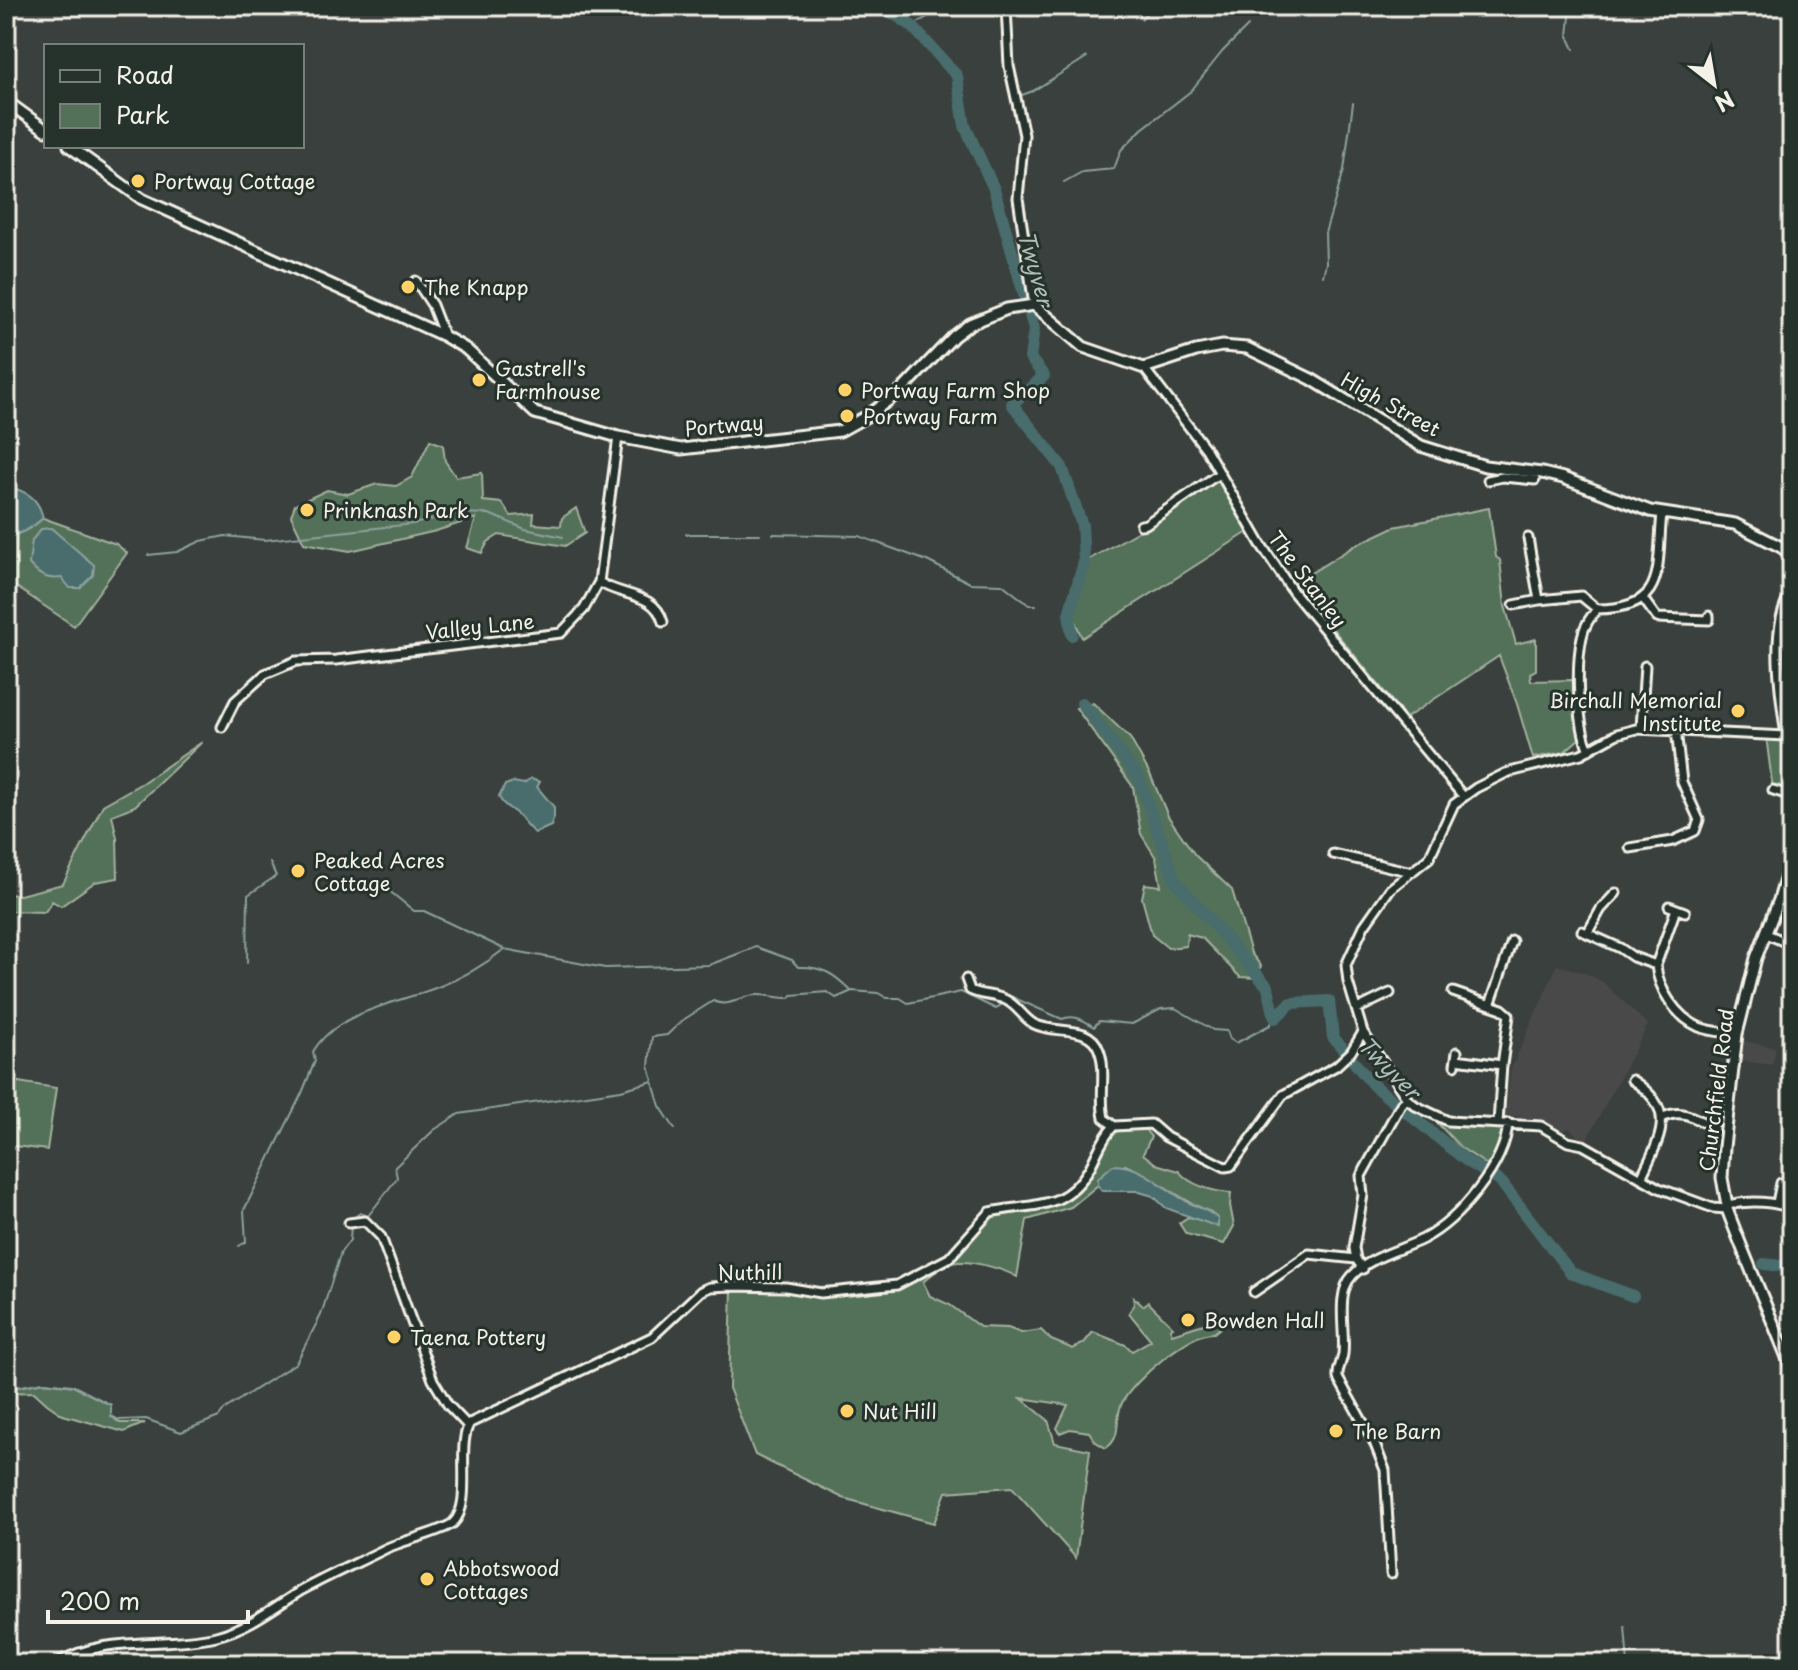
<svg xmlns="http://www.w3.org/2000/svg" width="1798" height="1670" font-family="'Playpen Sans',sans-serif">
	<style>
		.built { fill: #484948 }
		.green { fill: #537158; stroke: #a4b1a0; stroke-width: 2 }
		.water { fill: #486c6d; stroke: #8da19e; stroke-width: 2 }
		.lines { fill: none; stroke-linecap: round; stroke-linejoin: round }
		.stream { stroke: #8da19e; stroke-width: 2 }
		.river { stroke: #486c6d; stroke-width: 12 }
		.minor-casing { stroke: #f4f1e8; stroke-width: 13 }
		.tertiary-casing { stroke: #f4f1e8; stroke-width: 15 }
		.minor { stroke: #26332d; stroke-width: 7 }
		.tertiary { stroke: #26332d; stroke-width: 9 }
		.poi-dot { fill: #ffd166; stroke: #26332d; stroke-width: 3 }
		.labels { text-anchor: middle; dominant-baseline: central; stroke-width: 6; stroke-linejoin: round; paint-order: stroke }
		.poi-label { font-size: 20px; fill: #f4f1e8; stroke: #26332d; text-anchor: start }
		.street-label { font-size: 20px; fill: #f4f1e8; stroke: #26332d }
		.water-label { font-size: 22px; font-style: italic; fill: #afbcb7; stroke: #26332d }
	</style>
	<rect width="100%" height="100%" fill="#3a403d"/>
	<filter id="ink" filterUnits="userSpaceOnUse"><feTurbulence type="fractalNoise" baseFrequency=".0125" numOctaves="2"/><feDisplacementMap in="SourceGraphic" scale="16" xChannelSelector="R" yChannelSelector="G"/><feConvolveMatrix kernelMatrix="1 2 1 2 8 2 1 2 1" color-interpolation-filters="sRGB"/></filter>
	<g filter="url(#ink)">
		<path class="built" d="M1557,965L1588,974L1604,983L1648,1025L1585,1143L1569,1128L1563,1131L1544,1120L1505,1115L1511,1069Z
			M1737,1039L1776,1048L1772,1065L1734,1060Z"/>
		<path class="green" d="M430,440L443,445L445,461L456,477L482,473L483,501L502,503L511,516L534,514L533,524L561,526L562,518L576,508L585,533L565,546L499,535L488,542L482,553L467,548L476,518L436,531L350,551L304,543L291,516L295,505L327,490L348,494L377,484L396,486L412,477Z
			M1219,476L1248,532L1082,638L1072,614L1088,560L1149,525Z
			M1489,508L1496,557L1500,560L1505,606L1516,644L1536,639V670L1530,673L1531,681L1573,680L1580,738L1564,752L1533,758L1517,704L1499,656L1406,718L1295,583L1356,545L1394,527Z
			M43,518L116,544L127,553L74,626L6,580V536C21,535 32,528 43,518Z
			M1093,703L1130,738L1150,774L1168,816L1195,855L1232,890L1251,953L1261,966L1256,978L1240,977L1202,938L1187,934L1186,946L1168,948L1152,935L1142,898L1145,884L1161,886L1156,858L1141,834L1133,787L1076,708Z
			M1766,736L1782,737L1792,747V796L1773,790Z
			M202,742L135,806L112,815L117,838L118,878L95,882L61,906L52,901L45,912L6,911V894L20,895L63,884L103,805L142,783Z
			M6,1080L56,1088L47,1150L6,1145Z
			M1427,1112L1437,1117L1508,1123L1507,1136L1490,1167L1460,1147Z
			M1144,1128L1151,1137L1143,1154L1156,1164L1179,1171C1189,1185 1214,1192 1231,1193L1230,1205L1234,1226L1224,1244L1186,1234L1179,1223L1188,1217L1209,1222L1211,1212C1180,1201 1156,1177 1125,1165L1098,1178V1185L1071,1207L1027,1220L1017,1277C1004,1269 974,1261 958,1262C946,1263 932,1274 923,1282L930,1296L950,1305L980,1327L1008,1328L1021,1333L1041,1330L1051,1340L1073,1349L1084,1343L1093,1332L1126,1345L1132,1351L1151,1340L1129,1313L1134,1304L1133,1297L1143,1306L1148,1302L1173,1327L1170,1329L1172,1334L1216,1320L1220,1328L1214,1333C1190,1331 1133,1381 1122,1403C1114,1419 1123,1437 1106,1448L1096,1442L1089,1432L1070,1429L1060,1433L1057,1428L1068,1405L1021,1398L1048,1420L1055,1443L1090,1450L1076,1558L1012,1487L946,1492L934,1523L843,1498L755,1455L729,1388L732,1289L897,1285L948,1261L965,1247L981,1221C1008,1209 1051,1217 1072,1195C1082,1184 1092,1171 1099,1158C1104,1148 1105,1139 1114,1131Z
			M44,1382L71,1385L111,1405V1416L120,1423H145L124,1432L63,1415L47,1404L34,1392L6,1393V1389Z"/>
		<path class="water" d="M16,489C31,494 39,501 43,518C32,528 21,535 6,536V490Z
			M51,528L94,565L93,575L80,588H70L62,578C47,580 39,576 29,564L32,540L41,529Z
			M531,779L540,782L537,787L554,807V817L551,826L535,833C528,828 525,823 520,817C512,808 504,808 499,797L505,785L513,782L524,784Z
			M1113,1165C1143,1165 1161,1187 1186,1201C1197,1208 1209,1209 1218,1219V1227L1166,1208L1153,1196L1136,1191H1102L1098,1185V1178Z"/>
		<g class="lines">
			<path class="stream" d="M1571,6L1568,36L1574,49
				M1141,19L1153,6
				M912,26L946,6
				M1019,96L1033,91L1087,57
				M1064,182L1082,172L1114,169L1121,150L1142,129L1191,91L1222,52L1248,26
				M1323,276L1326,263L1325,233L1344,170L1353,103
				M686,534H760
				M773,534L859,536L927,561L970,583L1002,584L1029,605H1036
				M148,555L177,552L201,541L225,536L265,540L413,524L461,513L489,514L525,529L563,537
				M377,881L414,911H424L504,949L605,968L709,965L756,947L792,960L798,967C821,966 833,973 850,990
				M247,963L248,895L276,876L270,863
				M1008,1000L1012,997L1062,1019C1074,1014 1084,1020 1094,1027L1099,1021L1132,1024L1161,1009L1175,1008L1213,1030L1227,1031L1230,1039L1236,1043L1270,1025L1275,1018
				M653,1083L660,1106L675,1129
				M352,1219L360,1213L368,1216L397,1178L395,1167L434,1130L459,1114L621,1090L653,1081L649,1066L652,1037L667,1035L683,1020L713,1001C730,1009 740,995 757,995C767,995 779,998 790,998L792,995L827,992L836,998L852,991L878,993L887,998H900L908,1003L961,992L996,1009L1003,1003
				M239,1246L246,1242L244,1210L302,1093L315,1061L313,1052C335,1012 398,1003 438,987C462,978 483,966 503,950
				M6,1389L44,1382L74,1386L111,1405V1416L119,1420L146,1419L181,1432L219,1417L225,1409L296,1363L321,1315L341,1252L350,1240L351,1225
				M1625,1627L1628,1664"/>
			<path class="river" d="M882,6L912,26L957,76L965,126L994,189L1034,329L1030,358L1044,376L1012,404L1062,467L1082,525L1084,562L1069,614L1072,635
				M1082,703L1139,778L1175,880L1268,987L1275,1018L1291,1003L1329,1001L1333,1037L1373,1085L1467,1161L1501,1182L1571,1273L1633,1296
				M1764,1264L1792,1267"/>
			<g class="minor-casing">
				<path id="minor" d="M1006,6L1009,66L1024,135L1018,198L1034,305
					M416,281L432,305L444,336
					M1144,368L1206,449L1260,543L1293,592L1463,796
					M1488,480L1503,477L1535,480
					M1141,525L1146,524L1220,473
					M1528,538L1539,600
					M599,582C621,597 655,592 663,622
					M1644,600L1657,618L1709,620V616
					M1514,605L1539,600L1581,596L1597,609
					M222,727L235,701L265,674L296,661L336,660L561,633L584,609L599,582L618,437
					M1641,728L1645,666
					M1787,736L1636,729L1617,734L1581,754L1506,773L1476,788L1454,804L1429,858L1390,889L1364,926L1346,965L1348,982L1363,1032L1407,1099L1416,1106L1448,1121L1541,1126L1568,1142L1583,1145L1659,1188L1713,1208L1727,1209V1205C1750,1200 1770,1201 1792,1208
					M1589,750C1577,725 1576,664 1582,637C1584,626 1590,618 1597,609C1668,609 1656,569 1662,513
					M1773,790L1792,796
					M1630,848L1673,841L1695,831L1699,820L1682,782L1676,730
					M1333,854L1412,872
					M1779,900L1792,904
					M1669,906L1685,912
					M1582,931L1620,948L1633,957L1656,965C1658,989 1676,1017 1699,1027C1711,1032 1725,1032 1737,1034
					M1588,932L1601,909L1616,893
					M1767,934L1792,945
					M1656,965L1676,909
					M966,979L970,990C982,996 994,994 1006,1000C1017,1005 1023,1018 1034,1024C1055,1035 1090,1023 1099,1050C1107,1070 1099,1096 1104,1118L1114,1126
					M1453,992L1502,1009L1509,1015L1502,1065L1498,1123
					M1490,1005L1512,941
					M1357,1009L1390,993
					M1456,1059L1502,1065
					M1455,1065L1457,1052
					M1632,1080C1679,1110 1660,1137 1641,1178
					M1662,1118C1682,1107 1696,1119 1714,1128
					M1777,1203L1781,1183
					M349,1223L365,1221L381,1237L433,1380L448,1405L468,1426
					M1363,1269L1356,1259L1354,1248L1363,1195L1361,1176L1401,1104L1407,1099
					M1254,1292L1309,1254L1356,1259
					M1391,1574L1385,1470L1374,1442L1338,1378C1337,1368 1342,1363 1343,1354C1346,1332 1335,1294 1352,1276C1369,1257 1401,1250 1423,1239C1459,1220 1505,1165 1508,1123
					M55,1664C109,1633 159,1649 216,1636C249,1628 274,1607 302,1590C329,1575 357,1563 385,1549C401,1541 442,1532 453,1523C474,1503 455,1445 470,1423L652,1337L701,1291L710,1287L731,1286L786,1287L821,1293L897,1285L949,1258L990,1212C1031,1203 1064,1212 1089,1169C1097,1155 1102,1138 1114,1126L1151,1124L1166,1137L1225,1167L1231,1166L1283,1095L1336,1066L1351,1052L1363,1032"/>
			</g>
			<g class="tertiary-casing">
				<path id="tertiary" d="M6,101L46,130
					M69,146L142,199L444,336L466,349L535,413L618,437L681,449L840,431L867,416L901,391L954,336L970,324L1007,309L1034,305L1083,347L1144,368L1196,351L1222,346L1247,348L1311,379L1421,446L1485,466L1542,473L1563,478L1650,511L1735,524L1781,547L1792,555
					M1792,594C1769,628 1782,697 1787,736L1792,747
					M1727,1205L1722,1178L1724,1147L1737,1034L1756,958L1779,900L1792,856
					M1727,1209C1747,1263 1771,1316 1792,1370"/>
			</g>
			<use href="#minor" class="minor"/>
			<use href="#tertiary" class="tertiary"/>
		</g>
	</g>
	<g class="poi-dot">
		<circle cx="138" cy="181" r="8"/>
		<circle cx="408" cy="287" r="8"/>
		<circle cx="479" cy="380" r="8"/>
		<circle cx="845" cy="390" r="8"/>
		<circle cx="847" cy="416" r="8"/>
		<circle cx="307" cy="510" r="8"/>
		<circle cx="1738" cy="711" r="8"/>
		<circle cx="298" cy="871" r="8"/>
		<circle cx="1188" cy="1320" r="8"/>
		<circle cx="394" cy="1337" r="8"/>
		<circle cx="847" cy="1411" r="8"/>
		<circle cx="1336" cy="1431" r="8"/>
		<circle cx="427" cy="1579" r="8"/>
	</g>
	<g class="labels">
		<g class="poi-label">
			<text x="154" y="181">Portway Cottage</text>
			<text x="424" y="287">The Knapp</text>
			<text x="495" y="368">Gastrell's<tspan x="495" dy="23">Farmhouse</tspan></text>
			<text x="861" y="390">Portway Farm Shop</text>
			<text x="863" y="416">Portway Farm</text>
			<text x="323" y="510">Prinknash Park</text>
			<text x="1722" y="700" text-anchor="end">Birchall Memorial<tspan x="1722" dy="23">Institute</tspan></text>
			<text x="314" y="860">Peaked Acres<tspan x="314" dy="23">Cottage</tspan></text>
			<text x="1204" y="1320">Bowden Hall</text>
			<text x="410" y="1337">Taena Pottery</text>
			<text x="863" y="1411">Nut Hill</text>
			<text x="1352" y="1431">The Barn</text>
			<text x="443" y="1568">Abbotswood<tspan x="443" dy="23">Cottages</tspan></text>
		</g>
		<g class="street-label">
			<text transform="translate(1391 404) rotate(29)">High Street</text>
			<text transform="translate(724 425) rotate(-5)">Portway</text>
			<text transform="translate(1308 579) rotate(53)">The Stanley</text>
			<text transform="translate(480 626) rotate(-6)">Valley Lane</text>
			<text transform="translate(1716 1090) rotate(-83)">Churchfield Road</text>
			<text transform="translate(750 1272) rotate(-1)">Nuthill</text>
		</g>
		<g class="water-label">
			<text transform="translate(1037 268) rotate(74)">Twyver</text>
			<text transform="translate(1390 1067) rotate(45)">Twyver</text>
		</g>
	</g>
	<rect width="1798" height="1670" fill="none" stroke="#26332d" stroke-width="32"/>
	<rect x="16" y="16" width="1766" height="1638" fill="none" stroke="#f4f1e8" stroke-width="3" filter="url(#ink)"/>
	<rect x="44" y="44" width="260" height="104" fill="#26332d" stroke="#787f78" stroke-width="2"/>
	<rect x="60" y="70" width="40" height="12" fill="#26332d" stroke="#787f78" stroke-width="2"/>
	<text x="116" y="84" font-size="24" fill="#f4f1e8">Road</text>
	<rect x="60" y="104" width="40" height="24" fill="#537158" stroke="#787f78" stroke-width="2"/>
	<text x="116" y="124" font-size="24" fill="#f4f1e8">Park</text>
	<g transform="translate(1714 84) rotate(149)" stroke="#26332d" stroke-width="6" paint-order="stroke">
	<path d="M0-6L14 30L0 20L-14 30Z" fill="#f4f1e8"/>
	<text y="-12" font-size="22" font-weight="bold" text-anchor="middle" fill="#f4f1e8">N</text>
	</g>
	<path d="M48 1610v12h200v-12" fill="none" stroke="#f4f1e8" stroke-width="4"/>
	<text x="60" y="1610" font-size="24" fill="#f4f1e8" stroke="#26332d" stroke-width="6" paint-order="stroke">200 m</text>
</svg>
